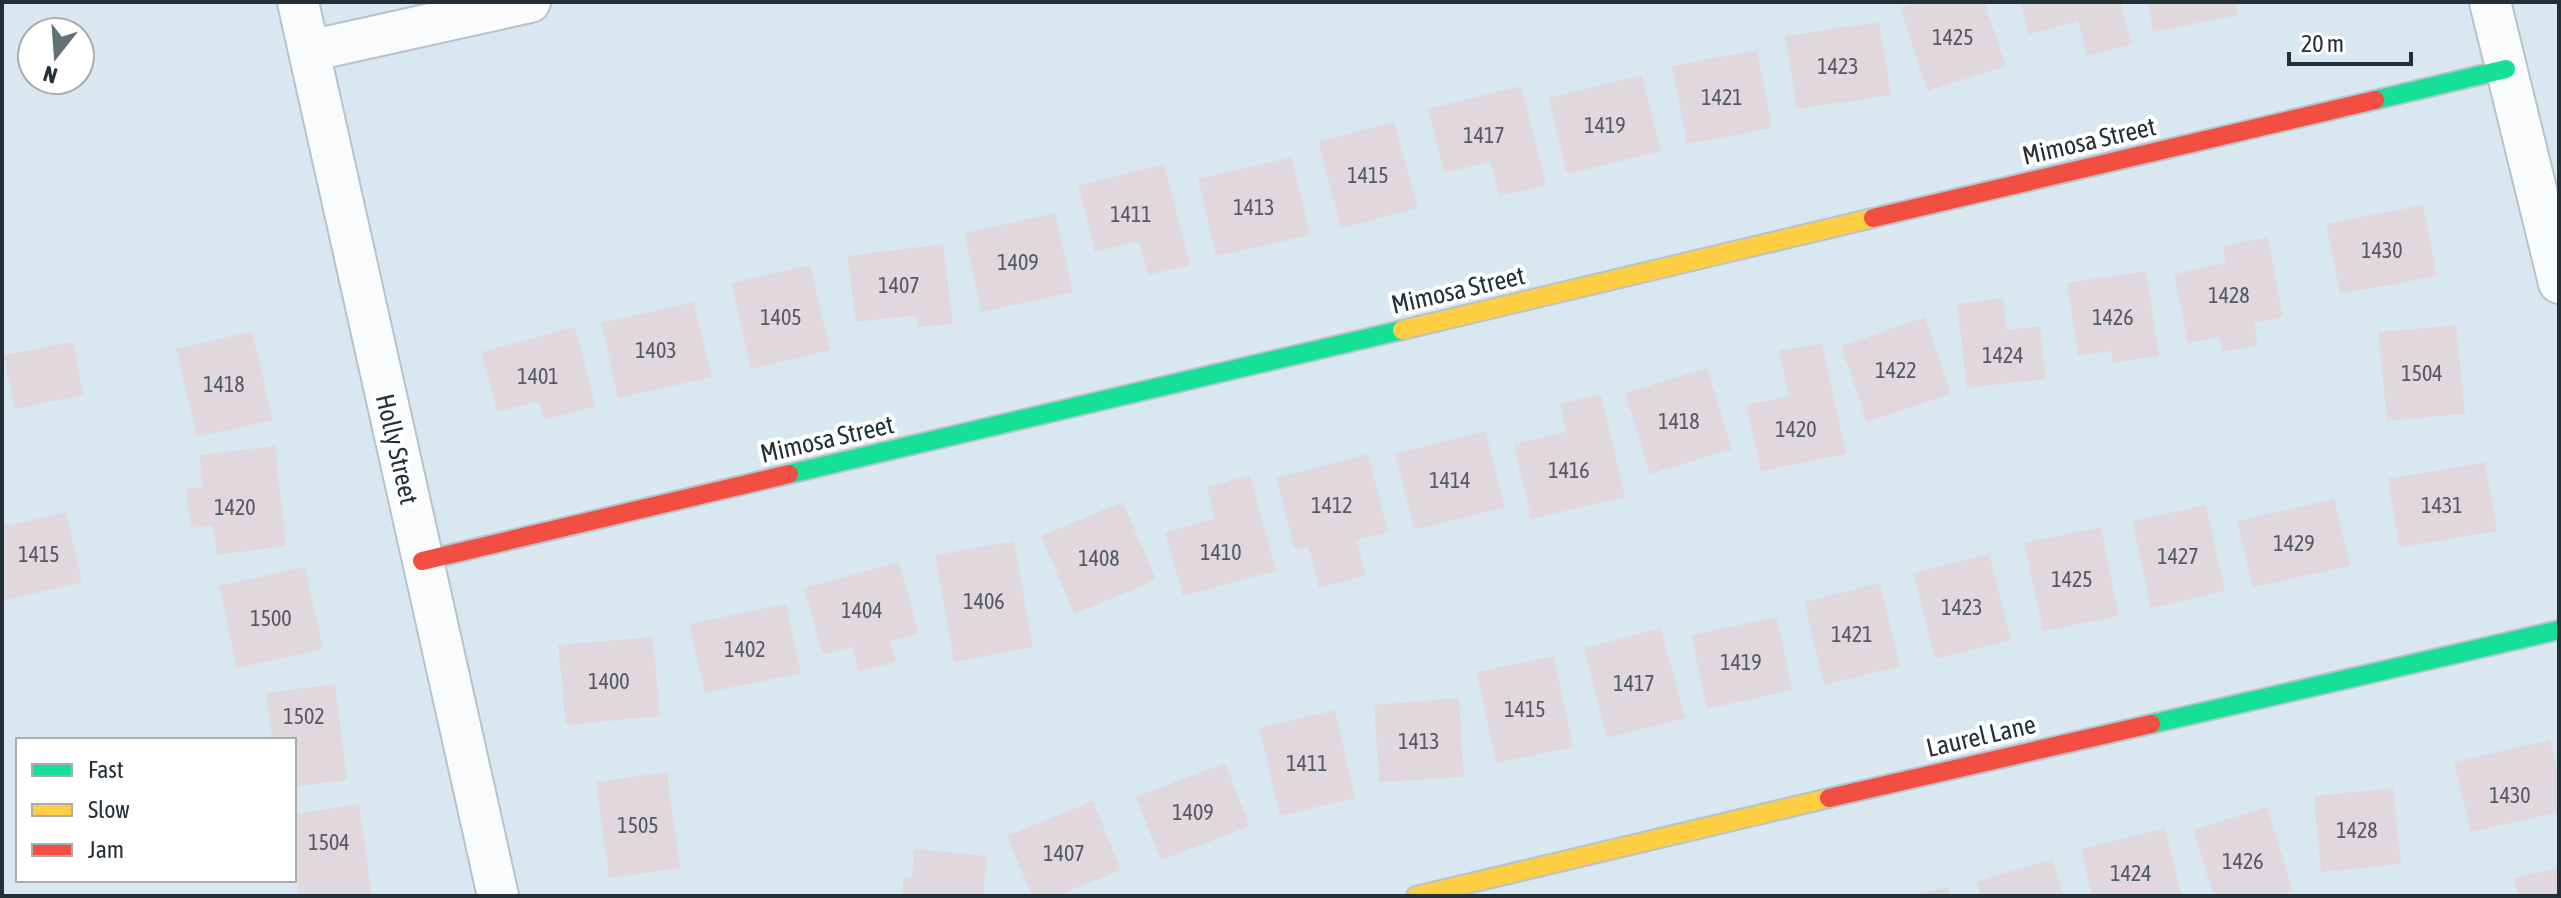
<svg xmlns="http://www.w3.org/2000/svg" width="2561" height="898" font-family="'Asap Condensed',sans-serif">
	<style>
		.building { fill: #e1d8dd }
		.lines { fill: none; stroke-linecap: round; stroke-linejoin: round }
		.street-casing { stroke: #b7c3cb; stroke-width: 44 }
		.fast-casing { stroke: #b7c3cb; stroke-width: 22 }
		.slow-casing { stroke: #b7c3cb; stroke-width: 22 }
		.jam-casing { stroke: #b7c3cb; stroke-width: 22 }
		.street { stroke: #f9fbfd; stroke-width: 40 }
		.fast { stroke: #16e098; stroke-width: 18 }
		.slow { stroke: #ffcf43; stroke-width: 18 }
		.jam { stroke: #f24e42; stroke-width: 18 }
		.labels { text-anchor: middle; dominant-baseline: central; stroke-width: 8; stroke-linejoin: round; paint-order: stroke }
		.number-label { font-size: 22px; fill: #525a61 }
		.street-label { font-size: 26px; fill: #233038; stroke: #fff }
	</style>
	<rect width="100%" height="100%" fill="#d9e7f0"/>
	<path class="building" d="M1918,2H1984L2006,66L1927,91L1900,8Z
		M2020,2H2120L2132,44L2087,56L2078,21L2029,34Z
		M2147,2H2235L2238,15L2153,32Z
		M1879,22L1891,95L1797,109L1785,36Z
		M1757,50L1772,128L1687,144L1672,66Z
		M1642,75L1661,151L1567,174L1548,98Z
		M1521,86L1546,185L1499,196L1490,162L1444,173L1428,109Z
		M1394,122L1418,208L1341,228L1318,142Z
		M1292,157L1310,235L1216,256L1198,179Z
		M1164,164L1190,265L1148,275L1139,241L1095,252L1078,186Z
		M2423,205L2437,276L2340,294L2326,224Z
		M1055,213L1073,292L981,312L964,233Z
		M2268,237L2283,317L2254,323L2258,345L2222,352L2219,337L2188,343L2174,274L2226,263L2223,246Z
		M943,244L953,323L917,328L916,315L856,322L847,256Z
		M810,265L830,350L751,369L731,283Z
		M2146,271L2159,356L2113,363L2111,351L2078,356L2067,283Z
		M2003,298L2007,330L2040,326L2046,379L1967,388L1957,304Z
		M694,302L712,377L618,398L601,323Z
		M1925,317L1951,394L1867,422L1841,346Z
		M2456,325L2465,414L2387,421L2378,332Z
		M575,327L596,406L544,420L539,401L497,412L481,352Z
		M252,331L273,420L197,437L176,349Z
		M73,342L83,395L15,409L4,355Z
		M1822,343L1846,454L1761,471L1746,405L1789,396L1779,351Z
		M1707,368L1732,449L1650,474L1625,393Z
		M1601,394L1625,497L1531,519L1514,444L1566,432L1560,404Z
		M1485,431L1505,507L1414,530L1395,454Z
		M275,446L286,546L217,555L213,525L191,528L186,489L203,487L199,455Z
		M1368,454L1388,532L1356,540L1366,575L1319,588L1308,546L1295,550L1276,478Z
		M2485,462L2497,531L2399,547L2388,479Z
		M1250,475L1276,571L1183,596L1165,532L1215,519L1207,487Z
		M2334,499L2350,566L2253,587L2237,521Z
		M1123,502L1156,580L1074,614L1041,536Z
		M2206,505L2225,591L2151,608L2132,521Z
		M66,512L82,582L2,601V527Z
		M2101,527L2119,616L2043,631L2024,543Z
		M1014,541L1033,647L954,662L935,555Z
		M1989,554L2011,640L1935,659L1913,573Z
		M899,562L919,633L890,641L896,662L859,671L852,647L823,655L804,588Z
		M305,567L323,649L237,668L219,586Z
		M1880,583L1900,666L1824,685L1804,602Z
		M786,604L801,673L705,693L689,624Z
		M1777,617L1792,690L1707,709L1691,635Z
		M1661,628L1685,718L1607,738L1584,648Z
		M653,637L660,716L566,725L558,645Z
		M1554,656L1573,747L1496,763L1477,672Z
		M335,684L347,780L294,787V740H272L266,693Z
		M1459,698L1464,777L1379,782L1374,705Z
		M1335,710L1355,798L1280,816L1259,728Z
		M2550,740L2559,778V812L2471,832L2454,762Z
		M1225,763L1250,826L1161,860L1136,797Z
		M667,772L680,868L609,878L596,782Z
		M2393,788L2401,864L2321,872L2314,796Z
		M1093,801L1121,870L1056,896H1032L1007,836Z
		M359,804L372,896H298L294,814Z
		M2267,807L2293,891L2277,896H2214L2193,830Z
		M2165,828L2182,896H2092L2081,849Z
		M914,849L987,856L983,896H902L903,877L912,878Z
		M2052,859L2064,896H1981L1976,882Z
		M2559,868V896H2518L2514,878Z
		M1948,887L1950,896H1913V895Z"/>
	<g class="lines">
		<g class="street-casing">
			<path id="street" d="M298,2L498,896
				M2490,2L2559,283
				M309,51L530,2"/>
		</g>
		<g class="fast-casing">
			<path id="fast" d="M2375,100L2506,69
				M789,474L1402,330
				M2151,724L2559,630"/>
		</g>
		<g class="slow-casing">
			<path id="slow" d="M1402,330L1873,218
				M1416,896L1829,798"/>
		</g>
		<g class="jam-casing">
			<path id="jam" d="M1873,218L2375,100
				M422,561L789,474
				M1829,798L2151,724"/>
		</g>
		<use href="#street" class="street"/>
		<use href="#fast" class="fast"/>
		<use href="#slow" class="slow"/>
		<use href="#jam" class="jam"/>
	</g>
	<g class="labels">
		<g class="number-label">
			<text x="1953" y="37">1425</text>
			<text x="1838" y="66">1423</text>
			<text x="1722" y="97">1421</text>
			<text x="1605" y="125">1419</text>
			<text x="1484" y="135">1417</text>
			<text x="1368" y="175">1415</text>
			<text x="1254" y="207">1413</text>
			<text x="1131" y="214">1411</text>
			<text x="2382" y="250">1430</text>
			<text x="1018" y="262">1409</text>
			<text x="899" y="285">1407</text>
			<text x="2229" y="295">1428</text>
			<text x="781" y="317">1405</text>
			<text x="2113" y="317">1426</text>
			<text x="656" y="350">1403</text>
			<text x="2003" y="355">1424</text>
			<text x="1896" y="370">1422</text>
			<text x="2422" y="373">1504</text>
			<text x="538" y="376">1401</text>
			<text x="224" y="384">1418</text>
			<text x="1679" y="421">1418</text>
			<text x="1796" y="429">1420</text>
			<text x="1569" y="470">1416</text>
			<text x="1450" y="480">1414</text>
			<text x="1332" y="505">1412</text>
			<text x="2442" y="505">1431</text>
			<text x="235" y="507">1420</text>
			<text x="2294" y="543">1429</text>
			<text x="1221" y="552">1410</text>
			<text x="39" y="554">1415</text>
			<text x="2178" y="556">1427</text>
			<text x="1099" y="558">1408</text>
			<text x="2072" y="579">1425</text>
			<text x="984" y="601">1406</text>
			<text x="1962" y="607">1423</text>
			<text x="862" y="610">1404</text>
			<text x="271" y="618">1500</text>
			<text x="1852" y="634">1421</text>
			<text x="745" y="649">1402</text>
			<text x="1741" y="662">1419</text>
			<text x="609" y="681">1400</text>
			<text x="1634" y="683">1417</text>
			<text x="1525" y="709">1415</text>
			<text x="304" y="716">1502</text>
			<text x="1419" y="741">1413</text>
			<text x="1307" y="763">1411</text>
			<text x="2510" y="795">1430</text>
			<text x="1193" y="812">1409</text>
			<text x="638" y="825">1505</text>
			<text x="2357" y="830">1428</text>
			<text x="329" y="842">1504</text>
			<text x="1064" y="853">1407</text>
			<text x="2243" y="861">1426</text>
			<text x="2131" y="873">1424</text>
		</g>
		<g class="street-label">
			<text transform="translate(2089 141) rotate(-13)">Mimosa Street</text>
			<text transform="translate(1458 290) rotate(-13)">Mimosa Street</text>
			<text transform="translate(827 439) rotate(-13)">Mimosa Street</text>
			<text transform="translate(397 449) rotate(77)">Holly Street</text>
			<text transform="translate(1981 736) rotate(-13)">Laurel Lane</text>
		</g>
	</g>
	<rect width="2561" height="898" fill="none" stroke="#233038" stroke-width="8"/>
	<rect x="16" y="738" width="280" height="144" fill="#ffffff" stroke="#a7acaf" stroke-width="2"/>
	<rect x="32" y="764" width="40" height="12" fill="#16e098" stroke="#a7acaf" stroke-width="2"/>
	<text x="88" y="778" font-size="24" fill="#233038">Fast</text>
	<rect x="32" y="804" width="40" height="12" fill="#ffcf43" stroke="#a7acaf" stroke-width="2"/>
	<text x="88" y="818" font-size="24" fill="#233038">Slow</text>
	<rect x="32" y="844" width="40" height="12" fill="#f24e42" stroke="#a7acaf" stroke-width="2"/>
	<text x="88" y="858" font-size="24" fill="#233038">Jam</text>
	<g transform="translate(56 56) rotate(197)"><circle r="38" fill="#ffffff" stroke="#a7acaf" stroke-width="2"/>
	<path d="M0-6L14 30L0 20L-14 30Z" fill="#637078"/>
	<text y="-12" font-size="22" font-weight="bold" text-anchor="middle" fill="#233038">N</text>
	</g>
	<path d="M2289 52v12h122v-12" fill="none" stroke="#233038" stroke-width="4"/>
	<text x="2301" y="52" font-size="24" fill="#233038" stroke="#ffffff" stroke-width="6" paint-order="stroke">20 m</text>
</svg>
